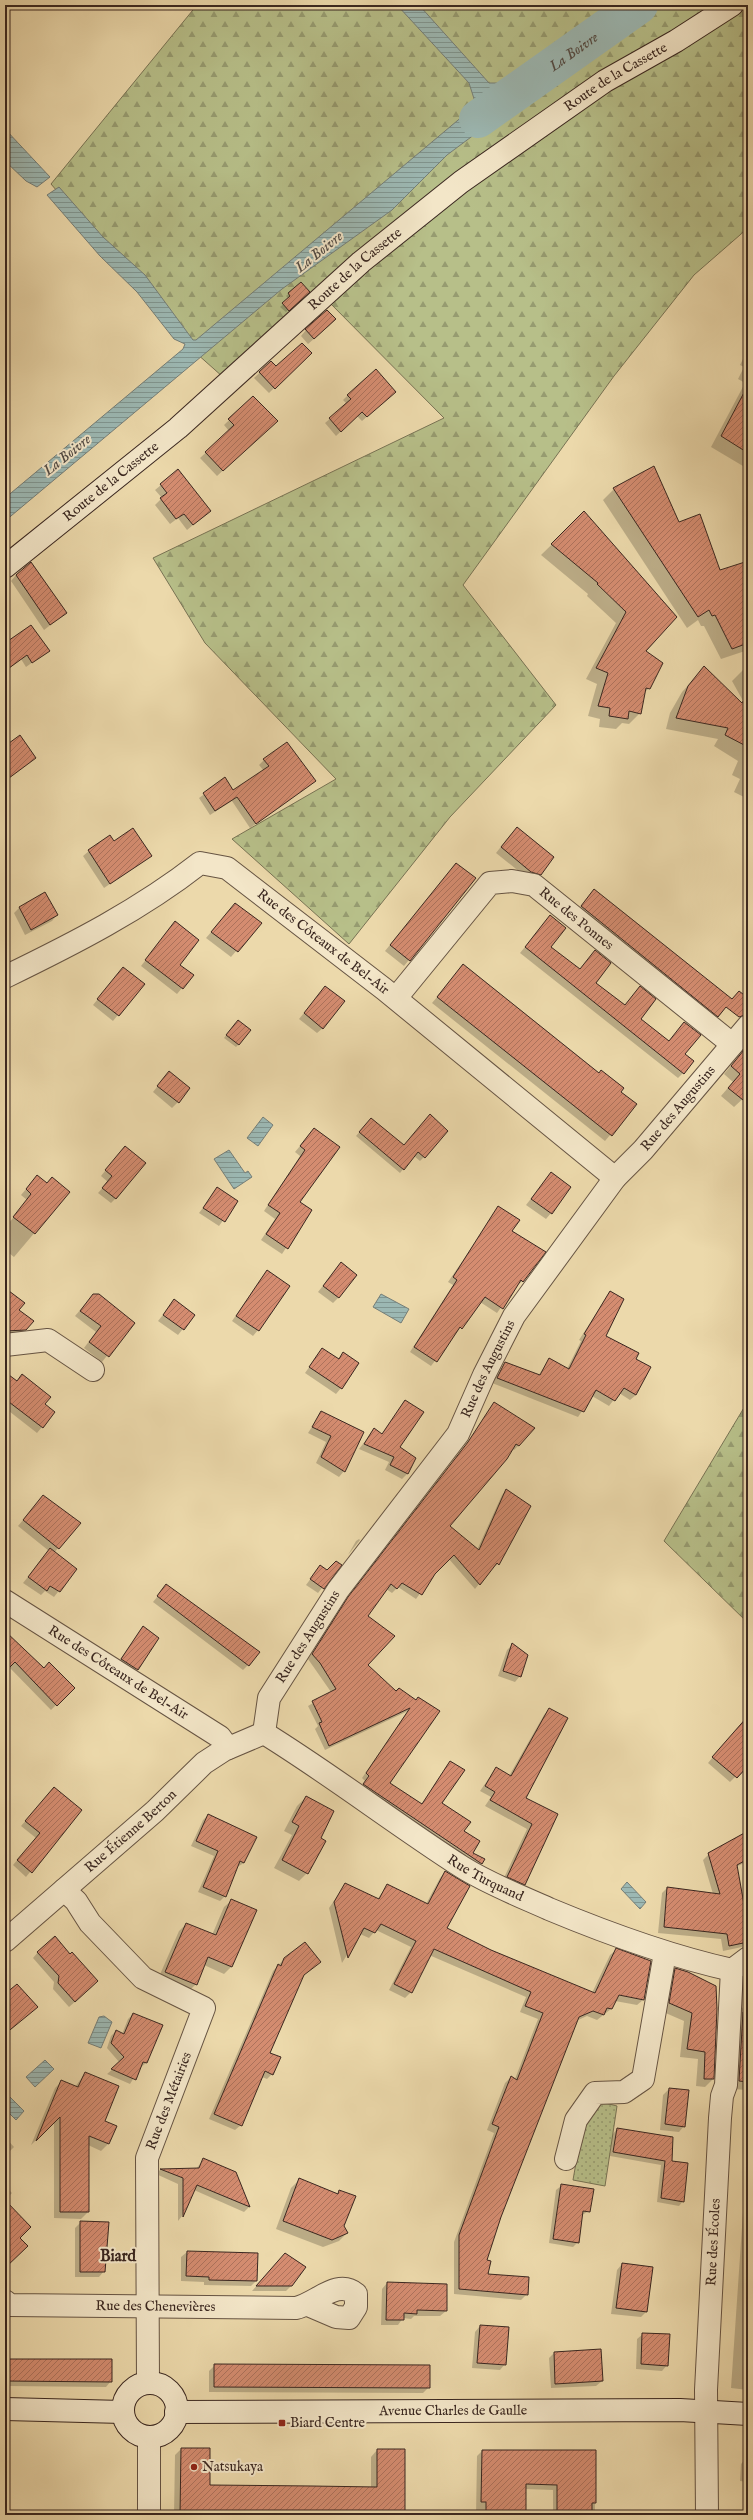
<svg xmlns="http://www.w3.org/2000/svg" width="753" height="2520" font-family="'IM FELL English',serif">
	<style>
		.forest { fill: url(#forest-firs); stroke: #787354 }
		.garden { fill: url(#garden-dots); stroke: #787354 }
		.water { fill: url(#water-rules); stroke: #757e78 }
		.shadow { fill: #0003 }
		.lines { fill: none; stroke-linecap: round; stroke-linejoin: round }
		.river { stroke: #9cb8b3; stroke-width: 38 }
		.building { fill: url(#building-hatch); stroke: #3a2720 }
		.street-casing { stroke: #665443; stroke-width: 24 }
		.secondary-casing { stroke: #3a2720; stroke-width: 24 }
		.street { stroke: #f3e6c8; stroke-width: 22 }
		.secondary { stroke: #f3e6c8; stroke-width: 22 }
		.poi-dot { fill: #8f2418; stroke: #f3e6c8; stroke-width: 1.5 }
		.labels { text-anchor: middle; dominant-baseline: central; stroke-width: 4; stroke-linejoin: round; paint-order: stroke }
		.street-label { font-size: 14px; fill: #3a2720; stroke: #f3e6c8 }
		.poi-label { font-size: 14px; fill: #3a2720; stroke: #f3e6c8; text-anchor: start }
		.water-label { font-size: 15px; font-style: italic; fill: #524b45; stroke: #f3e6c8 }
		.quarter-label { font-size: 16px; font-weight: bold; fill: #3a2720; stroke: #f3e6c8 }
	</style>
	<defs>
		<pattern id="forest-firs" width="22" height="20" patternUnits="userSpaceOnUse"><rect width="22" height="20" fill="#b7bf89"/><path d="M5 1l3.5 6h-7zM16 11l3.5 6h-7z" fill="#969b70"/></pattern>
		<pattern id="garden-dots" width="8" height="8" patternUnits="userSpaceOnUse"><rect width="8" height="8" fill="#b7bf89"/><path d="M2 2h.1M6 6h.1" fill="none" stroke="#969b70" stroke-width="1.8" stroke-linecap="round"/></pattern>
		<pattern id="water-rules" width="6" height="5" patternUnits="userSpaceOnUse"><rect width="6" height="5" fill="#9cb8b3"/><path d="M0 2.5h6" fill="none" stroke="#809691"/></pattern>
		<pattern id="building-hatch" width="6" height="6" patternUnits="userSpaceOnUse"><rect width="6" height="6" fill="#d48c70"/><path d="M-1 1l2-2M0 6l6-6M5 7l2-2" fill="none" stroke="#ad725c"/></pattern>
	</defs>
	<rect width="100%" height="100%" fill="#ecd9ab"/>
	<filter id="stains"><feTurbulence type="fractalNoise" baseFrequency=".005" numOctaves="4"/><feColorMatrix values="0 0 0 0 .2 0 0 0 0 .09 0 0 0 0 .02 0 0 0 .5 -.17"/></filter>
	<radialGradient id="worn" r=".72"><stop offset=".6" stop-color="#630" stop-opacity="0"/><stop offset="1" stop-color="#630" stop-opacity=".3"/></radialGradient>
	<path class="forest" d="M197,5H748V228L694,275L614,376L463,585L556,705L450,817L349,944L232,839L336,779L205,643L153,558L444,418L325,298L223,377L196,353L51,184Z
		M748,1401V1623L664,1541Z"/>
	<path class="garden" d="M601,2102L617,2106L605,2186L573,2180L580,2140L588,2116Z"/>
	<path class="water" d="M397,5H419L489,83H513L526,96L447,155L392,210L282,289L5,521V498L183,349L185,344L174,339L137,292L100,256L47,195L59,187L103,237L145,275L193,340H196L476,105L469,83Z
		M616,5H657L538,92L519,77L555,48Z
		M5,129L50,177L37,187L26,181L5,161Z
		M263,1117L273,1125L258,1146L247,1138Z
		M229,1150L245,1173L248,1171L252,1177L234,1189L214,1159Z
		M381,1294L409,1309L401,1323L373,1307Z
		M627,1882L646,1902L640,1909L621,1889Z
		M104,2016L112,2022L101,2048L88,2043L99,2017Z
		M45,2060L54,2069L35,2087L26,2077Z
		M8,2095L24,2111L16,2120L5,2109V2097Z"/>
	<path class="shadow" d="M300,284L308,292L286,312L280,307L289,299L286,296Z
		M330,325L308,344L301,336L306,330Z
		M748,349V469L711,447L745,383L738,379L744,367L740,365Z
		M310,353L269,393L254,378L271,362L276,368Z
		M348,395L390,396L362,421L357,416L336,436L325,423L347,404L343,400Z
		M253,397L271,426L217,476L200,458L229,431L224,425Z
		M653,467L679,523L720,571L748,562V650L721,659L704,626H701L698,620L687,628L603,500L614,489Z
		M161,485L210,511L187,530L178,518L170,524L155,505L162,498L155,490Z
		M584,513L644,652L649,688L643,694L640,713L629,724L622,723L616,729L599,727L600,719L588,716L597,684L586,679L616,623L587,596L588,594L541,555Z
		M16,575L66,613L44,630L11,581Z
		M5,644L48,651L26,667L21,659L5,671Z
		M704,668L747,708L732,681L743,670L748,671V799L734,792L740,779L732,775L738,761L714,746L718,739L666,729L670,713L682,692Z
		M5,738L9,744L35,758L5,781Z
		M264,760L315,781L250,828L232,801L210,815L199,798L225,779L233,791L264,771L259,765Z
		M511,834L540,874L534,880L526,877L496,853Z
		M114,842L151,856L104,888L83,856L89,851Z
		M456,864L475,879L404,966L385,951Z
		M589,896L718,1016L712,1022L576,912Z
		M19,908L57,915L52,921L25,935L14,913Z
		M230,910L260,923L231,957L206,938Z
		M550,916V948L579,970L595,951L594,983L624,1006L640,987L639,1019L684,1054L683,1073L678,1078L520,953Z
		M175,922L182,988L177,994L141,966Z
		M463,966L636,1104L605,1141L432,1003Z
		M118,974L143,984L113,1021L93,1005Z
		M325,987L323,1028L317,1033L299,1019Z
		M235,1023L239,1044L236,1047L224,1038Z
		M748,1045V1094L734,1107L721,1096L733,1082L724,1074Z
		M164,1078L178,1102L172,1108L153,1092Z
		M430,1116L424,1157L420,1161L414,1156L400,1173L356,1136L367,1123L404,1146Z
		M314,1129L299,1202L311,1210L282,1254L261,1240L275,1219L264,1211L300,1156L295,1152Z
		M120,1152L116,1198L111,1203L98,1193L108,1182L101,1176Z
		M551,1173V1213L546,1219L526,1205Z
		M32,1182L69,1192L14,1257L5,1250V1228L27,1200L21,1195Z
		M218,1188L237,1201L219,1226L199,1213Z
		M499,1208L511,1232L523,1281L516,1286L497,1313L480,1302L431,1366L410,1352L453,1285L448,1282Z
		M341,1263L339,1297L333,1303L318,1292Z
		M267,1271L258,1330L253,1336L232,1321Z
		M5,1289L25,1329L20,1334L5,1336Z
		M610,1292L605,1336L636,1395L630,1400L619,1393L609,1406L592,1396L578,1417L492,1383L505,1363L538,1376L549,1360L567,1369L581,1341L579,1340Z
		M93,1295H99L133,1323L102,1362L84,1348L96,1332L75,1316Z
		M174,1301L194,1315L178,1335L158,1321Z
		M322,1349L338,1359L343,1353L341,1388L336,1394L305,1373Z
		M5,1378L44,1404L42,1427L37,1433L5,1408Z
		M405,1402L398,1448L408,1473L402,1479L385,1470L389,1462L359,1449L374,1430L381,1435Z
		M494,1404L519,1445L514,1450L512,1448L448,1526L477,1550L502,1495L506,1490L529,1506L498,1564L492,1568L475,1589L449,1559L435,1573L416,1599L398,1587L392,1593L386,1589L366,1616V1665L396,1692L415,1701L389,1783L421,1805L450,1762L441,1803L463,1832L472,1853L484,1859L477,1868L360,1789L365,1781L362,1778L408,1711L325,1750L315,1729L318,1726L308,1706L331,1692L308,1659L344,1603L464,1447Z
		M321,1413L362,1432L344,1471L339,1477L316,1463L326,1442L308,1433Z
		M38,1502L79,1523L54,1553L76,1569L54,1597L45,1591L41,1595L23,1583L49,1551L18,1526Z
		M359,1539L360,1540L348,1555L356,1541Z
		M340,1565L318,1593L306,1585L320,1566L327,1571Z
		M166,1586L248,1665L243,1670L153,1602Z
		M143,1628L158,1638L131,1675L116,1665Z
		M5,1633L44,1669L73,1688L51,1710L9,1667L5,1671Z
		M512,1645L520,1676L515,1682L498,1676L507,1650Z
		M549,1709L524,1798L557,1814L524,1884L519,1890L502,1882L527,1829L485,1806L491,1797L480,1791L496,1768L509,1776L544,1715Z
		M728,1739L748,1758V1764L730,1782L708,1763Z
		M54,1788L80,1810L26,1877L13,1865L36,1838L21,1826Z
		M306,1797L320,1839L307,1873L299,1881L274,1868L292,1835L284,1831L297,1806Z
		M208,1815L255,1837L244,1863L237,1867L225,1896L220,1901L198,1892L214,1856L191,1846L203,1820Z
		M748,1832V1861L736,1867L743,1913L748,1910V1942L742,1947L723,1951L721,1939L658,1933L662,1893L667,1888L713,1894L703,1860L709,1854Z
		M445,1872L446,1929L491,1951L592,1993L610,1955L616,1950L643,2000L637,2005L615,2001L611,2009L597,2020L587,2016L576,2021L500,2216L486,2260L487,2275L527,2294L521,2300L454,2294V2242L494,2133L487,2130L505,2083L511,2077L515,2079L538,2019L520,2012L526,1997L429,1955L411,1992L405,1998L389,1990L411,1947L376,1930L369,1938L360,1934L342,1963L329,1908L345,1885L377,1900L387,1885L426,1904L440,1878Z
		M232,1900L255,1910L231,1967L224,1974L204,1965L196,1984L189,1991L158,1979L179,1931L186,1924L212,1935L224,1907Z
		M38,1952L92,1987L69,2007L53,1989L54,1982L33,1958Z
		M284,1959L302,1976L268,2053L272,2074L267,2079L262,2077L241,2125L235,2130L209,2119L273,1971Z
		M675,1969L687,1973L713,2079L705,2087L696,2086L698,2059L680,2057L684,2021L661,2011L667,1977Z
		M746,2004H748V2090L731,2089L738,2013Z
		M133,2014L161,2026L146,2063L140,2068L130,2084L107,2074L120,2063L107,2048L111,2036L116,2031L122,2034L128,2019Z
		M85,2073L104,2121L116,2127L108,2144L101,2151L88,2145V2212L81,2219L54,2218V2123L31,2145L55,2088L62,2081L75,2087Z
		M669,2089L684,2126L679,2132L660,2130L663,2095Z
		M617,2129L670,2162L683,2201L679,2206L657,2202L661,2165L610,2156L613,2134Z
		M5,2137L14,2147L5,2156Z
		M203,2160L235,2173L249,2207L244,2212L194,2190L182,2216L178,2221V2184L156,2174L160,2170L196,2169Z
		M299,2180L337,2194L340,2191L343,2226L347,2233L339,2241L323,2247L276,2229L291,2188Z
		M5,2186L12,2193L5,2200Z
		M561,2186L589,2211L582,2215L578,2242L573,2247L549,2243L556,2190Z
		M748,2195V2390L731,2388L744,2198Z
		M81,2222L104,2271L99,2277H75V2228Z
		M187,2252L257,2254L256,2281L251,2286L204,2285V2282L181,2281V2257Z
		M280,2259L292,2285L286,2291H252Z
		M622,2264L646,2312L641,2317L611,2314L617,2270Z
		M387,2283L446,2311L440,2316H414L411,2319L403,2318L398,2325H381L382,2289Z
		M480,2326L505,2364L500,2370L472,2368L475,2332Z
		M643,2334L667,2365L662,2371L636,2369L637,2339Z
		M554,2353L602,2381L596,2386L551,2388L549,2358Z
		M5,2361L111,2381L106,2387L5,2386Z
		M215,2365L429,2387L423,2393L209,2392V2371Z
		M181,2449H209V2486L371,2488V2457L377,2450L404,2515H174L175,2455Z
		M482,2451H595V2515H553V2490L525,2489V2515H476L477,2456Z
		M748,2456V2482L740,2481L741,2464Z"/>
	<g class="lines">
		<path class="river" id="s1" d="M478,119L639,5"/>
	</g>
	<path class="building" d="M301,282L310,292L289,311L282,303L290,296L288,293Z
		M327,310L336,319L314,339L305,329Z
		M302,343L312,353L275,389L259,372L271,361L276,366Z
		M376,369L396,392L367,417L362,412L341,432L329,418L351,399L347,395Z
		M748,385V453L721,436Z
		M253,396L278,421L223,471L205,452L234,425L228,419Z
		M654,466L679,522L700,514L720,570L748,561V643L732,649L715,615L712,616L709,610L698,617L613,488Z
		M178,469L211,511L193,525L184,514L176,519L160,498L167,493L160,484Z
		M584,511L677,617L646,651L663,663L650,689L646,688L641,714L629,711L628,719L609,716L610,708L598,706L608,673L596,668L626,612L597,584L598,583L551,544Z
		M31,562L67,613L50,625L16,575Z
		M31,625L50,651L32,663L27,655L5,671V643Z
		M704,666L742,703L748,693V747L725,735L728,728L676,718L688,686Z
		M20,735L36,758L5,781V746Z
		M287,742L316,781L256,824L237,797L215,811L203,793L225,777L233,790L269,766L263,759Z
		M517,827L554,857L541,875L531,872L501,847Z
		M133,828L152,856L110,884L88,850L110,835L114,841Z
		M456,863L476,878L410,961L390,945Z
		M594,889L732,999L739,991L748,998V1014L739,1017L726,1007L718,1017L581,906Z
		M45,892L58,915L31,930L19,907Z
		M235,903L262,923L238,952L211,932Z
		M550,915L566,928L551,947L580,969L595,950L611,963L596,983L625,1005L640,986L656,999L641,1019L669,1041L684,1022L701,1035L685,1054L694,1061L684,1074L525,947Z
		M175,921L199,940L180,965L194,975L183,989L145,960Z
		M463,964L599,1073L601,1070L624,1088L621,1092L637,1104L612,1136L437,997Z
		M123,967L145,984L119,1016L97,999Z
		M325,986L345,1001L323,1029L304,1013Z
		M238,1020L251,1030L239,1045L226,1035Z
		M748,1045V1104L728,1088L740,1074L731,1066Z
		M169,1071L190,1088L179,1103L157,1086Z
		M430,1114L448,1131L425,1158L418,1152L404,1170L359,1132L371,1118L404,1145Z
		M314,1128L340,1147L300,1202L312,1210L288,1249L266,1234L280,1213L268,1205L305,1150L300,1146Z
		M125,1146L146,1163L116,1199L102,1188L112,1176L105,1170Z
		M551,1172L571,1187L552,1214L531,1199Z
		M37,1175L47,1183L52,1177L70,1192L35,1234L13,1217L31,1194L26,1189Z
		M217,1187L238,1201L225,1222L203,1208Z
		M498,1206L520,1220L512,1231L546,1252L523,1282L521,1280L503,1309L485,1297L462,1329L460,1327L437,1362L414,1347L457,1280L453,1277Z
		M341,1262L357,1275L339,1298L323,1286Z
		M267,1270L290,1286L259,1331L236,1316Z
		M5,1288L25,1303L19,1310L34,1321L26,1330L5,1331Z
		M610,1291L624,1299L606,1336L639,1353L636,1359L651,1367L636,1395L624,1388L615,1401L596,1390L584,1412L497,1378L505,1362L540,1375L549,1358L569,1369L586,1335L584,1334Z
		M93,1294H99L135,1323L109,1357L89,1342L101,1326L80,1311Z
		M174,1299L195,1315L184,1330L163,1315Z
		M322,1348L339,1359L343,1352L359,1363L342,1389L309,1367Z
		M5,1372L17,1381L22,1374L51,1397L45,1404L55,1412L43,1428L5,1399Z
		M405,1400L424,1412L400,1447L416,1458L408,1474L390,1465L394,1457L364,1444L374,1428L382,1434Z
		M494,1402L535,1428L519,1446L516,1444L507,1459L450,1526L479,1550L506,1489L531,1506L499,1565L497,1563L480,1585L454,1555L435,1574L422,1595L402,1583L397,1589L391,1584L368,1616L395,1636L368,1665L396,1691L399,1688L416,1700L418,1697L440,1711L390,1783L422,1804L450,1761L465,1770L442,1803L471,1822L464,1831L480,1841L473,1853L485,1859L482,1864L363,1784L369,1776L366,1773L410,1708L329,1746L319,1723L322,1722L312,1701L336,1689L320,1663L312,1654L348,1597L468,1442Z
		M321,1411L364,1432L345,1472L321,1457L331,1436L312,1427Z
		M43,1495L81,1523L59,1549L23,1520Z
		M50,1548L77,1569L60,1592L50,1586L47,1591L28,1577Z
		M336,1561L342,1565L324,1589L310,1579L320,1565L327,1570Z
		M166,1584L260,1652L249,1666L157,1596Z
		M143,1626L159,1638L138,1670L121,1659Z
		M5,1631L44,1668L49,1662L75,1688L57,1706L15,1662L5,1672Z
		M512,1643L528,1655L521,1677L503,1671Z
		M549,1708L568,1718L526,1798L558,1814L525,1885L507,1877L532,1824L490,1800L495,1792L485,1786L496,1767L511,1776Z
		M748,1716V1766L737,1778L712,1757Z
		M54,1787L82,1810L32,1873L17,1860L40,1833L25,1821Z
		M306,1796L334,1811L321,1838L326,1841L308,1874L282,1860L299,1826L292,1822Z
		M208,1814L257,1837L244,1863L240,1861L226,1897L203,1887L218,1851L196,1841Z
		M748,1831V1859L737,1865L748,1927V1942L729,1946L727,1934L664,1927L667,1887L720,1894L708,1853Z
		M445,1871L470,1886L447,1928L491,1950L595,1993L616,1948L651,1961L644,2000L619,1995L612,2009L607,2008L604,2015L593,2011L579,2017L501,2217L487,2260L491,2261L488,2274L529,2277L528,2295L459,2289V2235L499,2127L492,2124L511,2076L517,2080L543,2013L525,2006L531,1992L434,1949L412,1993L394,1984L416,1941L381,1924L375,1933L364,1928L348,1958L334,1902L345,1883L379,1899L387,1884L428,1904Z
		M231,1899L257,1910L232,1967L208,1957L197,1985L165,1972L186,1923L216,1935Z
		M55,1936L70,1954L72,1952L98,1981L75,2002L58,1983L59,1976L37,1952Z
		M305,1942L321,1962L304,1975L270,2053L281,2057L273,2075L265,2071L242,2126L214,2114L278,1964L281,1966L284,1958Z
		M675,1968L688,1972L716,1986L717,2009L714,2079H704L705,2052L687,2049L692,2013L669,2003Z
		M17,1984L38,2007L5,2034V1994Z
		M743,2012L748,2013V2082L739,2081Z
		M133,2013L163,2025L147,2063L143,2062L136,2080L111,2069L124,2057L111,2043L116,2030L124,2034Z
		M85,2072L119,2086L105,2121L117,2126L109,2144L89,2136V2212H60V2117L36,2141L61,2080L78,2087Z
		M669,2088L689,2090L685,2127L665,2124Z
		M617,2128L673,2137L672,2161L688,2163L684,2202L661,2198L665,2161L613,2152Z
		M203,2158L236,2172L250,2207L197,2185L183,2217V2178L160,2169L199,2168Z
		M299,2178L338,2194L339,2190L356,2196L344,2226L348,2233L332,2240L283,2221Z
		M561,2184L594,2189L590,2212L583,2211L579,2243L553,2239Z
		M5,2200L31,2227L20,2238L28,2246L5,2268Z
		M80,2221L109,2222L105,2272H80Z
		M187,2251L258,2253L257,2281L209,2280V2277L186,2276Z
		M285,2253L306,2267L292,2286H256Z
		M622,2263L653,2267L647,2312L616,2308Z
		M387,2282L447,2284V2311L417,2310V2314L404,2313V2320H386Z
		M480,2325L509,2327L506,2365L477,2363Z
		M642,2333L670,2334L668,2366L641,2364Z
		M601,2349L603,2381L555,2384L554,2352Z
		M5,2359H112V2382L5,2381Z
		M214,2364L430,2365V2388L214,2387Z
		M181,2448H210V2485L312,2486L377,2487V2449H405V2515H180Z
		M482,2450H596V2503H592V2515H557V2485L526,2484V2515H486V2502H481Z"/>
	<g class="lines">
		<g class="street-casing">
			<g id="street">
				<path id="s2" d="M5,977C73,944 140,910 200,863L227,868L384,989L615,1178"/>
				<path id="s3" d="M396,998L490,883L512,881L534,885L732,1044"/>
				<path d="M5,1345L48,1340L93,1370"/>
				<path id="s4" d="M5,1601L220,1737L228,1748"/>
				<path id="s5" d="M264,1733L269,1698L338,1590L458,1434L484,1375L514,1316L615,1178L643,1150L748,1026"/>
				<path id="s6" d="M264,1733C332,1775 395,1824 462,1867C489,1884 520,1896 549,1909C609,1934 669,1956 732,1970"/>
				<path d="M64,1890L76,1901L90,1923L143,1978L204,2008L147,2158L148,2383"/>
				<path id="s7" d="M5,1941L155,1811L204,1763L224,1750L264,1733"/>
				<path d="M732,1970L748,1958"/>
				<path d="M566,2159L576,2120L595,2093L624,2092L643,2079L665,1953"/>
				<path id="s8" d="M5,2301L10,2305L296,2308C316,2304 337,2278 356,2294V2307L349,2318L336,2317L308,2305"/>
				<path d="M149,2437V2515"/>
				<path id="s9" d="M707,2515L706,2390L720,2118L722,2096L726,2085L732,1970"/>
			</g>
		</g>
		<g class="secondary-casing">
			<g id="secondary">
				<path id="s10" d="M5,567L178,428L361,262L461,182L605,81L676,41L732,5"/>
				<circle cx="150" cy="2410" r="27"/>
				<path d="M5,2409L123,2412"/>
				<path id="s11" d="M176,2412L680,2410L748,2414"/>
			</g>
		</g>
		<use href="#street" class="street"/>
		<use href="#secondary" class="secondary"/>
	</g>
	<g class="poi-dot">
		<rect x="278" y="2419" width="8" height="8" rx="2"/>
		<circle cx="194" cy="2467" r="4"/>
	</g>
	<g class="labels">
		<g class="street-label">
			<text stroke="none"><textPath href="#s10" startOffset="784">Route de la Cassette</textPath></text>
			<text stroke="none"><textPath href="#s10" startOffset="460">Route de la Cassette</textPath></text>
			<text stroke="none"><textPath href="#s10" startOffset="136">Route de la Cassette</textPath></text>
			<text stroke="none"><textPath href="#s3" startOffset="247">Rue des Ponnes</textPath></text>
			<text stroke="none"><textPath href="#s2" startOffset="375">Rue des Côteaux de Bel-Air</textPath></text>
			<text stroke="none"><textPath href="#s5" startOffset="756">Rue des Augustins</textPath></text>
			<text stroke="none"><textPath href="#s5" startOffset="432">Rue des Augustins</textPath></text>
			<text stroke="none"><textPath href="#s5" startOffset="108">Rue des Augustins</textPath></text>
			<text stroke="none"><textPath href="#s4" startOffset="134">Rue des Côteaux de Bel-Air</textPath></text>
			<text stroke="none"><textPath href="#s7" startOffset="167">Rue Étienne Berton</textPath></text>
			<text stroke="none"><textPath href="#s6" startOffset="265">Rue Turquand</textPath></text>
			<text transform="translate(169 2101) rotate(-69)">Rue des Métairies</text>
			<text stroke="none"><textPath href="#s9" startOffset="273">Rue des Écoles</textPath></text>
			<text stroke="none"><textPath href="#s8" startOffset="152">Rue des Chenevières</textPath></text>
			<text stroke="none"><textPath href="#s11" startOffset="277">Avenue Charles de Gaulle</textPath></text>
		</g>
		<g class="poi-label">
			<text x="290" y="2423">Biard Centre</text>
			<text x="202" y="2467">Natsukaya</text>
		</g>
		<g class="water-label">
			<text stroke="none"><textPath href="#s1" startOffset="117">La Boivre</textPath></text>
			<text transform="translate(319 252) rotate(-39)">La Boivre</text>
			<text transform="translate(67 455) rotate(-39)">La Boivre</text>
		</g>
		<g class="quarter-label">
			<text x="118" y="2257">Biard</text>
		</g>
	</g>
	<rect width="753" height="2520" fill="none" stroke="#ecd9ab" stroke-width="20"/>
	<rect x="6" y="6" width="741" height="2508" fill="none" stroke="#3a2720" stroke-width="2"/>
	<rect x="10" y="10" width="733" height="2500" fill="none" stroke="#3a2720"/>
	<rect width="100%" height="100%" filter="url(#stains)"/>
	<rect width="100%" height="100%" fill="url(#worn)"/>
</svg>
